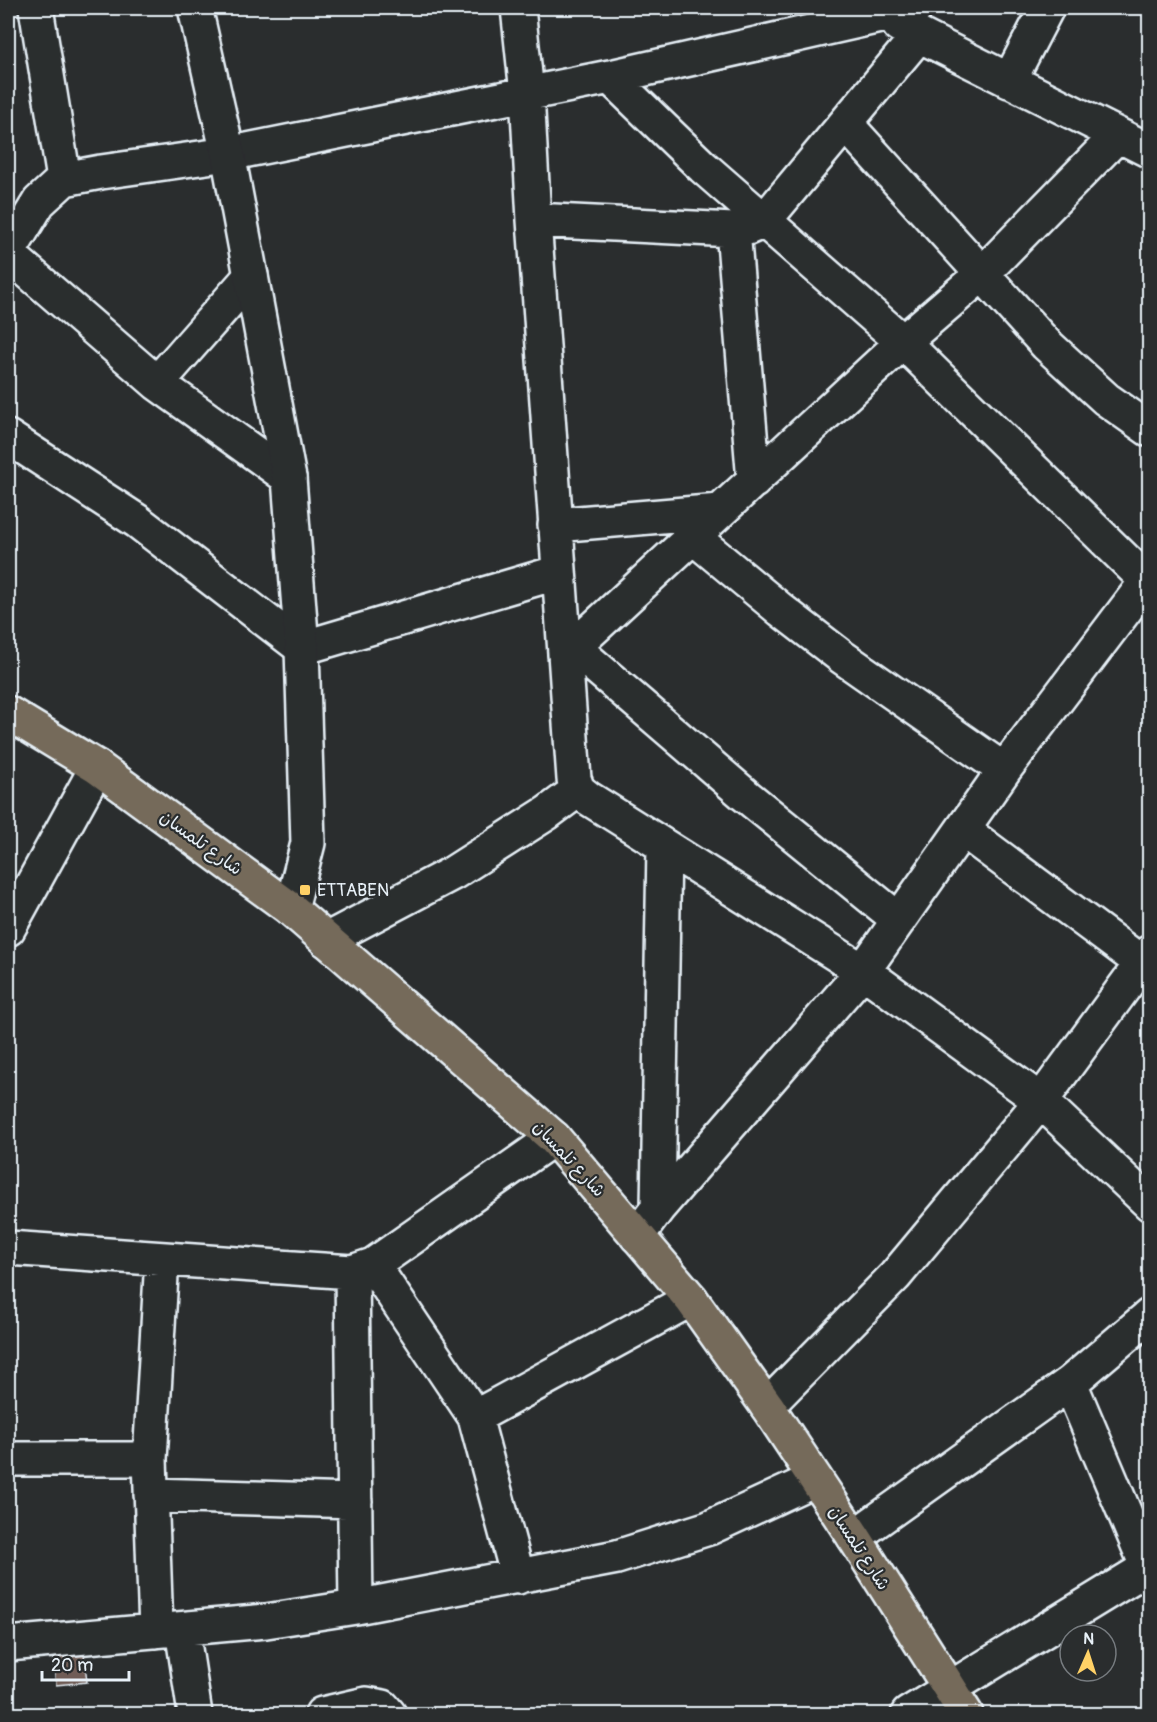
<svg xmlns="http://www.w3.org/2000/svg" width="1157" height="1722" font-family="Pangolin,'Playpen Sans Arabic',sans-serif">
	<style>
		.building { fill: #6f5d57; stroke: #e8f1f8; stroke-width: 1.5 }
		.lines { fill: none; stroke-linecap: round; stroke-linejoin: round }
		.street-casing { stroke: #e8f1f8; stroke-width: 38 }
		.secondary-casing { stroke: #e8f1f8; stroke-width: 38 }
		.primary-casing { stroke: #e8f1f8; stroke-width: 38 }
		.street { stroke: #2a2d2e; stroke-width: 33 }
		.secondary { stroke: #2a2d2e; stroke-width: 33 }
		.primary { stroke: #746a5a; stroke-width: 33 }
		.poi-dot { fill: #ffd166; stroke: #2a2d2e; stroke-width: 2 }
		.labels { text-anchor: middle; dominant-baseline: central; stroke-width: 4.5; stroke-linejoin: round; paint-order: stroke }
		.street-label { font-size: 18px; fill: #e8f1f8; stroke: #2a2d2e }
		.poi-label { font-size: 18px; fill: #e8f1f8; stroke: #2a2d2e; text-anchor: start }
	</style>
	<rect width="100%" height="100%" fill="#2a2d2e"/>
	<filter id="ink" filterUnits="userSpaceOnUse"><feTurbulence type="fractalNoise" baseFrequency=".0167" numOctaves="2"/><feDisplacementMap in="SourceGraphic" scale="12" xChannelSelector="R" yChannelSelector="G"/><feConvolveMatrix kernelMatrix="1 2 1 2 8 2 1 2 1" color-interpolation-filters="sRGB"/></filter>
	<g filter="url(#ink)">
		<path class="building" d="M83,1645L87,1682L56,1685L52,1648Z"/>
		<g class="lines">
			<g class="street-casing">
				<path id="street" d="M36,8L64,179
					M518,8L527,93L534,220L574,779L578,790L588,798L863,971L1041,1101L1150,1204
					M899,25L1150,151
					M610,77L703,167L903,342L1150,584
					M1009,81L1047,8
					M846,124L1046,344L1106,399L1150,430
					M534,220L733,230L748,228L764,221L919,35
					M733,230L754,481
					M8,253L39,202L64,179L101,172L228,154L610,77L916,8
					M8,254L157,383L289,478
					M157,383L251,276
					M8,437L137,521L302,648L559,572
					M555,525L720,511
					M692,536L781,610L842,657L1004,770
					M574,648L745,795L899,920
					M565,655L903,342L983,273L1117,136
					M963,830L1150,969
					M8,929L97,767
					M326,940L453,873L547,813L578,790
					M658,1208L664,846
					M637,1236L658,1208L863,971L1004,770L1150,577
					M8,1248L352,1272L373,1265L554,1138
					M373,1265L475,1417L518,1577
					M352,1272L356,1607
					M1070,1383L1150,1573
					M767,1406L895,1276L1041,1101L1150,952
					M475,1417L691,1299
					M8,1459H150
					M151,1495L355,1501
					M854,1537L1070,1383L1150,1315
					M182,1629L195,1714
					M156,1631L150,1459L162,1259
					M8,1644L266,1621L356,1607L617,1557L709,1528L815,1479
					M322,1714L366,1704L383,1707L389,1714
					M908,1714L1150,1566"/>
			</g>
			<g class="secondary-casing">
				<path id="secondary" d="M195,8L228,154L289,478L302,648L308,843L291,909"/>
			</g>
			<g class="primary-casing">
				<path id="primary" d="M8,713L97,767L291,909L554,1138L691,1299L767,1406L854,1537L966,1714"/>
			</g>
			<use href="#street" class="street"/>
			<use href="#secondary" class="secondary"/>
			<use href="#primary" class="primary"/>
		</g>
	</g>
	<rect class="poi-dot" x="299" y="884" width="12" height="12" rx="3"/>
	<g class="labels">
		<g class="street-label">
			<text transform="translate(201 843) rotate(36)">شارع تلمسان</text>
			<text transform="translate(569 1159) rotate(47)">شارع تلمسان</text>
			<text transform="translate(859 1548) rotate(57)">شارع تلمسان</text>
		</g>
		<g class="poi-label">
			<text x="317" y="890">ETTABEN</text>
		</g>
	</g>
	<rect width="1157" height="1722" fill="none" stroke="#2a2d2e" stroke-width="30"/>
	<rect x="15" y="15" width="1127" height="1692" fill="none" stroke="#e8f1f8" stroke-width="2" filter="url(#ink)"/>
	<g transform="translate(1088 1653) rotate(3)"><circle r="28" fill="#2a2d2e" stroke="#767b7f" stroke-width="1.5"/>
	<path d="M0-4.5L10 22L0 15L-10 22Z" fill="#ffd166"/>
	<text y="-9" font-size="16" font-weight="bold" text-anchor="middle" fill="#e8f1f8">N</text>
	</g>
	<path d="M42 1671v9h87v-9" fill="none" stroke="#e8f1f8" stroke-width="3"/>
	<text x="51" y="1671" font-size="18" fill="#e8f1f8" stroke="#2a2d2e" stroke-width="4.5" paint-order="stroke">20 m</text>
</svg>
